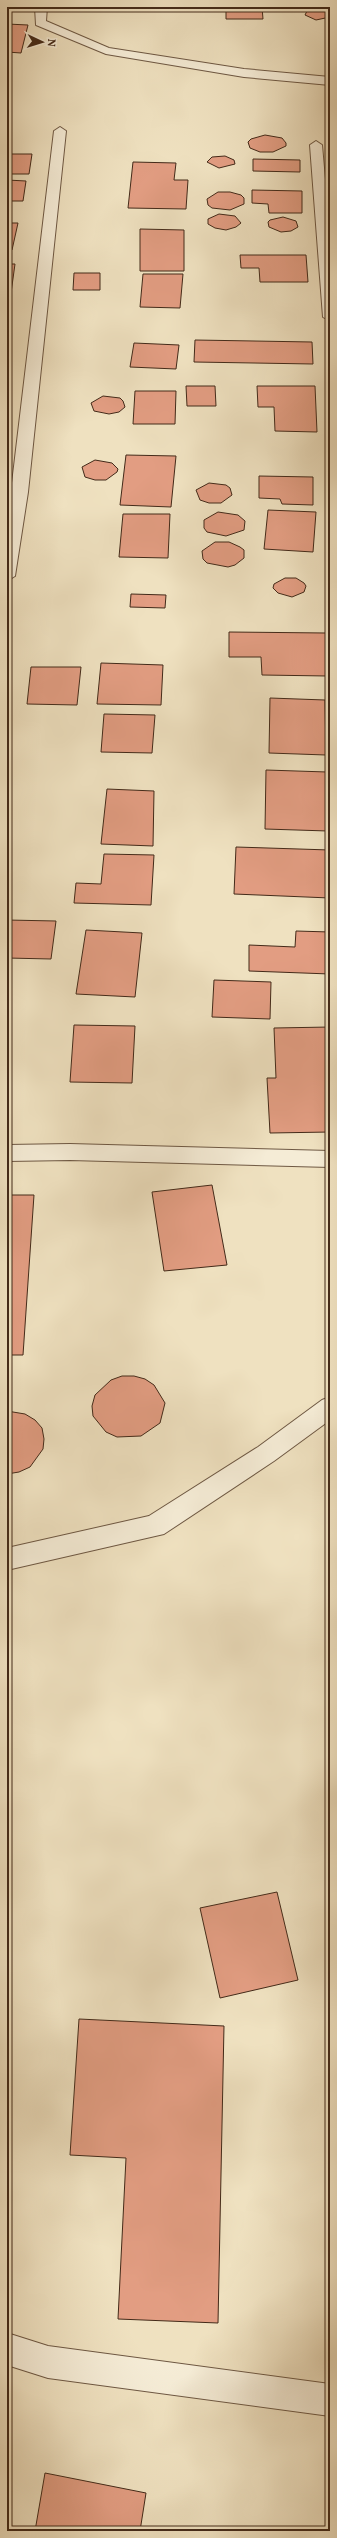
<svg xmlns="http://www.w3.org/2000/svg" width="337" height="2538" font-family="Vollkorn,serif">
	<style>
		.building { fill: #e29d82; stroke: #432a19 }
		.lines { fill: none; stroke-linecap: round; stroke-linejoin: round }
		.minor-casing { stroke: #6e5843; stroke-width: 2 }
		.minor { fill: #f5ecd6; fill-rule: evenodd }
	</style>
	<rect width="100%" height="100%" fill="#efe1c0"/>
	<filter id="stains"><feTurbulence type="fractalNoise" baseFrequency=".005" numOctaves="4"/><feColorMatrix values="0 0 0 0 .2 0 0 0 0 .09 0 0 0 0 .02 0 0 0 .5 -.17"/></filter>
	<radialGradient id="worn" r=".72"><stop offset=".6" stop-color="#630" stop-opacity="0"/><stop offset="1" stop-color="#630" stop-opacity=".3"/></radialGradient>
	<path class="building" d="M226,7H262L263,19H226Z
		M315,9L330,11V17L316,20L305,15L307,11Z
		M7,24L28,25L21,53L7,52Z
		M265,135L282,138L286,143V146L273,152H260L250,148L248,142L251,139Z
		M7,154H32L29,174H7Z
		M225,156L234,160L235,164L219,168L207,162L212,157Z
		M253,159L300,160V172L253,171Z
		M133,162L176,163L174,180H188L186,209L128,208Z
		M7,180L26,181L23,201H7Z
		M252,190L302,191V213H269L268,204L252,203Z
		M218,192H230L241,195L244,198V204L230,210L212,208L208,205L207,199Z
		M219,214L235,216L241,223L236,227L226,230L215,228L208,224V219Z
		M283,217L296,221L298,227L291,231L281,232L269,227L268,222L270,220Z
		M7,223H18L12,250H7Z
		M140,229L184,230V271H140Z
		M240,255H306L308,282H260L259,268H241Z
		M7,264H15L11,293H7Z
		M74,273H100V290H73Z
		M143,274H183L180,308L140,307Z
		M7,298H11L10,322H7Z
		M195,340L312,342L313,364L194,362Z
		M134,343L179,345L176,369L130,367Z
		M7,356H11L7,382Z
		M186,386H215L216,406H187Z
		M257,386H315L317,432L275,431L274,407H258Z
		M135,391H176L175,424H133Z
		M103,396L120,398L123,401L125,407L119,412L109,414L94,411L91,403Z
		M126,455L176,456L171,507L120,505Z
		M95,460L112,463L118,469L117,472L106,480H95L85,477L82,467Z
		M259,476L313,477V505L282,504L280,499L259,498Z
		M209,483L226,485L230,488L232,495L221,503H209L200,500L196,490Z
		M268,510L316,512L313,552L264,549Z
		M218,512L238,515L245,521L244,530L226,536L207,532L204,528V520Z
		M123,514H170L168,558L119,557Z
		M215,542H229L240,547L244,550V558L235,565L228,567L207,563L203,559L202,551Z
		M285,578H296L304,583L306,586L304,592L292,597L278,593L273,588L274,584Z
		M131,594L166,595L165,608L130,607Z
		M229,632L326,633L327,676L262,675L261,657H229Z
		M101,663L163,665L161,705L97,704Z
		M31,667H81L77,705L27,704Z
		M270,698L325,700L326,755L269,753Z
		M104,714L155,715L152,753L101,752Z
		M266,770L327,772L328,831L265,829Z
		M107,789L154,791L153,846L101,844Z
		M236,847L330,850V898L234,894Z
		M104,854L154,855L151,905L74,903L76,883L101,884Z
		M7,920L56,921L51,959L7,958Z
		M86,930L142,933L135,997L76,994Z
		M296,931L330,932V974L249,971V945L295,947Z
		M214,980L271,982L270,1019L212,1017Z
		M74,1025L135,1026L132,1083L70,1082Z
		M330,1027V1132L270,1133L267,1078H276L274,1028Z
		M212,1185L227,1265L164,1271L152,1192Z
		M7,1195H34L23,1355H7Z
		M122,1376H134L145,1379L154,1385L165,1403L160,1423L141,1436L117,1437L106,1432L93,1416L92,1406L95,1395L111,1380Z
		M7,1411L25,1414L35,1420L42,1428L44,1439L43,1449L30,1467L19,1472L7,1474Z
		M277,1892L298,1980L220,1998L200,1908Z
		M79,2019L224,2026L218,2323L118,2319L126,2158L70,2155Z
		M45,2473L146,2493L140,2531H35Z"/>
	<g class="lines">
		<g class="minor-casing">
			<path id="minor" d="M35,7H47L46,21L109,48L244,69L330,77V85L244,77L106,54L36,25Z
				M60,127L66,131L28,492L15,576L7,581V525L54,131Z
				M316,141L322,145L330,236V321L323,317L310,145Z
				M70,1144L330,1151V1167L70,1160L7,1161V1145Z
				M330,1397V1420L274,1461L164,1534L7,1570V1548L149,1516L258,1447L322,1400Z
				M7,2333L48,2346L330,2384V2416L48,2378L7,2365Z"/>
		</g>
		<use href="#minor" class="minor"/>
	</g>
	<rect width="337" height="2538" fill="none" stroke="#efe1c0" stroke-width="24"/>
	<rect x="8" y="8" width="321" height="2522" fill="none" stroke="#432a19" stroke-width="2"/>
	<rect x="12" y="12" width="313" height="2514" fill="none" stroke="#432a19"/>
	<g transform="translate(42 42) rotate(94)" stroke="#f5ecd6" stroke-width="3" paint-order="stroke">
	<path d="M0-3L7 15L0 10L-7 15Z" fill="#432a19"/>
	<text y="-6" font-size="11" font-weight="bold" text-anchor="middle" fill="#432a19">N</text>
	</g>
	<rect width="100%" height="100%" filter="url(#stains)"/>
	<rect width="100%" height="100%" fill="url(#worn)"/>
</svg>
